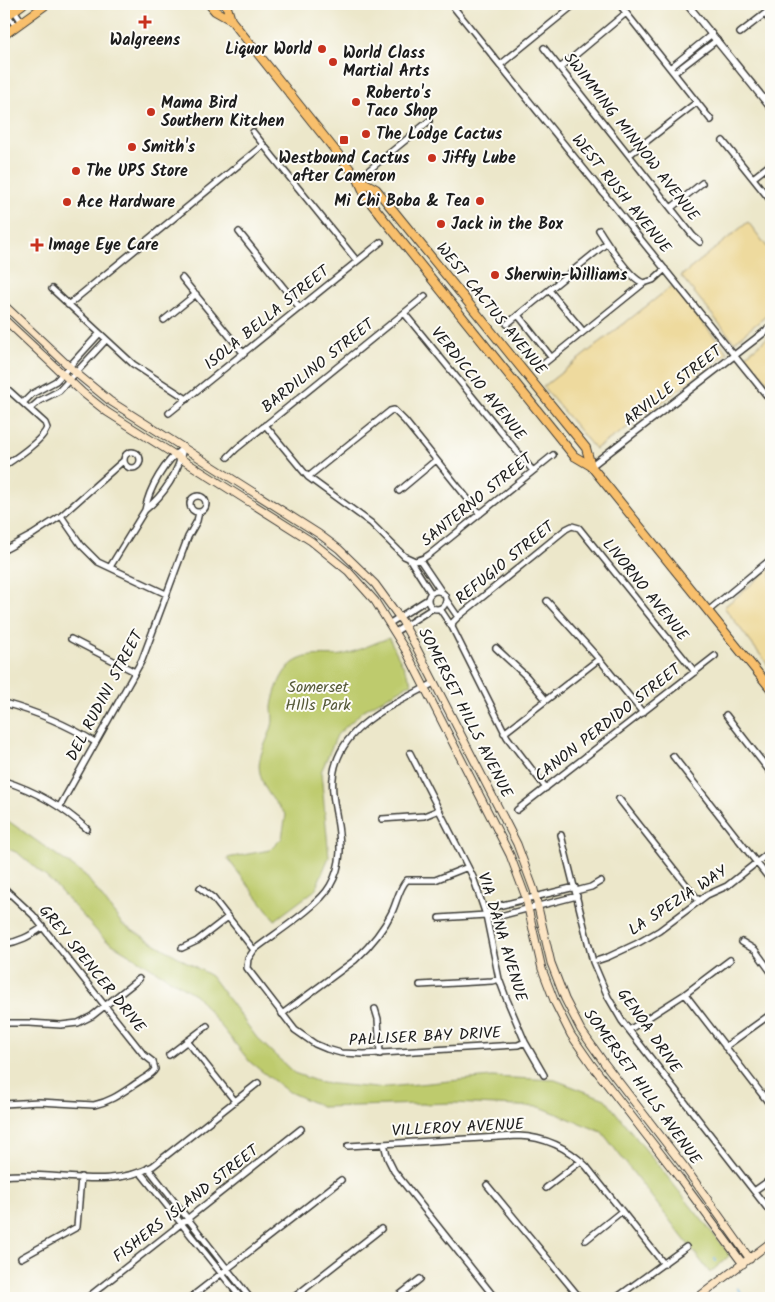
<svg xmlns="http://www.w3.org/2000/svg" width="775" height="1302" font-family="Kalam,sans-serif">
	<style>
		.green { fill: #becb6d; stroke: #6d7444 }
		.sand { fill: #eeda9e; stroke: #857b5d }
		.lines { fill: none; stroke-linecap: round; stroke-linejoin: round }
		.stream { stroke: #6aafe0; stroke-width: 2 }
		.minor-casing { stroke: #3b3a36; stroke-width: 8 }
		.tertiary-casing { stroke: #3b3a36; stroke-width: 9 }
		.secondary-casing { stroke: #3b3a36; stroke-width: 9 }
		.primary-casing { stroke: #3b3a36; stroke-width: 10 }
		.minor { stroke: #fff; stroke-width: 5 }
		.tertiary { stroke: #fff; stroke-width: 6 }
		.secondary { stroke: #fce5c4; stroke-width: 7 }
		.primary { stroke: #f8bf6c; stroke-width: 8 }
		.poi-dot { fill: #c8321e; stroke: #fdfcf7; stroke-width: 2 }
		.labels { text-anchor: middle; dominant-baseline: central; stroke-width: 4; stroke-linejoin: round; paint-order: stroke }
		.poi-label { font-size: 16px; font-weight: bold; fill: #1c1c1c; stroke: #fdfcf7; text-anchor: start }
		.street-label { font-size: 16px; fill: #1c1c1c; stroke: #fdfcf7 }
		.park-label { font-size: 16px; fill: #555938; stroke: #fdfcf7 }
	</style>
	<rect width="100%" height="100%" fill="#fdfcf7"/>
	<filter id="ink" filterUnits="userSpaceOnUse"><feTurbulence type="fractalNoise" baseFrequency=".02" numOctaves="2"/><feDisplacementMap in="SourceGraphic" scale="10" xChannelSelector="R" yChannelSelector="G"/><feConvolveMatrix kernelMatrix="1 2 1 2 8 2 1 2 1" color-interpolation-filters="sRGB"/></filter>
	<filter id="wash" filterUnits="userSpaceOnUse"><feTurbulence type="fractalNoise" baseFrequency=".0096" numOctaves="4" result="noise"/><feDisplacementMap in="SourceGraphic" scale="20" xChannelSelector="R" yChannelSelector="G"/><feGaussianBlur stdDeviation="1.12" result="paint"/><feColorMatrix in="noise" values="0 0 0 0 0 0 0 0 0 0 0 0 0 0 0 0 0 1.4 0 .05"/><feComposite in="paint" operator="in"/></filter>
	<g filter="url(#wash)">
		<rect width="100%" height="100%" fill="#ece7ca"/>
		<path class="green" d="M389,638L412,683L364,710L337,735L321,772L329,857L315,890L275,920L227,858L270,850L282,838L286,815C275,802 263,790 260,773C256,757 268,741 272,726C274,720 272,713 272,707C274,692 281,672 293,663C312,650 329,659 346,654C360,650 374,643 389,638Z
			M4,818L85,875L123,925L211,976L257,1038L294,1073L322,1083L376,1088L492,1077L555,1080L605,1099L730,1255L710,1273L602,1132L540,1107L453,1103L323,1107L287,1091L250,1062L196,995L104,939L52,882L18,853L4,847Z"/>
		<path class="sand" d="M748,222L771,252V312L734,342L681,276Z
			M672,286L728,353L636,422L595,449L543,387Z
			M771,335V386L746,355Z
			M771,568V669L724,607Z"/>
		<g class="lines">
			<path class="stream" d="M715,1259L716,1261
				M737,1288L745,1298"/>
		</g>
	</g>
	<g filter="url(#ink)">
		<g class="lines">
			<g class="minor-casing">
				<path id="minor" d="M10,4L22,22
					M451,4L771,401
					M619,4L711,120
					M4,11L16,26
					M765,14L771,22
					M740,33L771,9
					M544,48L693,236L700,242
					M500,65L575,4
					M560,68L626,13
					M670,68L712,34
					M674,73L717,40
					M253,132L357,261
					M723,141L771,201
					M629,155L697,102
					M753,178L771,164
					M358,179L429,121
					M671,208L702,183
					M599,230C607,242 630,280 644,283
					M239,232L300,308
					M182,278L244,354
					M52,289L133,364L187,399
					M549,290L583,331
					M68,305L263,145
					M404,313L533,471
					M518,315L551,357
					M164,320L196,294
					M507,324L607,243
					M541,366L644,283L653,280L665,269
					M4,386L45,423L47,428C42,441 16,458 4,466
					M23,403L32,394L56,381L99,334
					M30,409L39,401L59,391L106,340
					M169,413L381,242
					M265,425L308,477L371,523L404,556L415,561L424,558L430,554L553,455
					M124 460a8 8 0 1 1 16 0a8 8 0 1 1-16 0Z
					M228,457L236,449L425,296
					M308,477L390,411L394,410L405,421L480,514
					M399,491L436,460
					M190 504a8 8 0 1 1 16 0a8 8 0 1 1-16 0Z
					M145,510C149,488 165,461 183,448
					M61,516L81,545L98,562L166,594
					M4,550L32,535L61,516L123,461
					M410,560L431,593
					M420,560L441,591
					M110,567L145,510C164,495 179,472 183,448
					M428 600a9 9 0 1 1 18 0a9 9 0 1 1-18 0Z
					M447,601L458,617
					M547,601L599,659L643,713
					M440,609L452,627
					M708,611L771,559
					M390,623L428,599
					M395,632L433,608
					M71,639L135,672
					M496,648L527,677L546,700
					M434,683C394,705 338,725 333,778C331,792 335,806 337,819C341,843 343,864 330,886C319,906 274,934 254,950L248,959L247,968L295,1030L315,1044L327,1049L341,1053L364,1054L518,1045L525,1042
					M4,703C37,712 66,724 95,742
					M726,715L771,773
					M504,733L599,659
					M410,753L473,877L486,915L499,979L505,995L525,1042L544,1075
					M673,756L771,881
					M4,781C36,791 62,806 87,829
					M546,788L507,737L452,627L453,622L458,617L566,529L572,526L579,528L695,672
					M619,799L699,901
					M60,806L142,660L188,537L197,521L199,512
					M517,810L715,656
					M382,819L424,816L439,810
					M561,835L593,962L608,997L622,1021L771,1213
					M4,888L33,915L144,1055L153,1062L155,1069C151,1076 146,1076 140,1081C124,1091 113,1101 94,1105L39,1102L4,1104
					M200,888L213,898L254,950
					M576,891L591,887L601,881
					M486,915L494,907L575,887
					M439,918L486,915L496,917L577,896
					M742,942L755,950L771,972
					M4,944C19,942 30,936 43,927
					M182,948L197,941L228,917
					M593,962L608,957L638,943L659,931L707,895L727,886L771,851
					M420,985L492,981L499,979
					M685,994L771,1106
					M375,1009L378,1019L380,1054
					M282,1014L355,960C370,946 383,931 392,912C397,902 399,888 407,880H435L468,867
					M4,1023H29L61,1025L78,1023L92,1016L139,979
					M629,1030L685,994L730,960
					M187,1041L235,1101
					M725,1047L771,1014
					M169,1055L207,1026
					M384,1144L388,1159L394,1171L495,1298
					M348,1146L518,1136C545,1137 567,1147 586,1166L664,1264
					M148,1168L250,1298
					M140,1172L241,1298
					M4,1176C52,1170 109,1191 153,1166L258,1083
					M487,1185L580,1298
					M546,1188L581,1161
					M754,1191L771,1179
					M586,1240L622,1211
					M21,1258L77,1227L81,1177
					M87,1298L301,1129
					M190,1298L341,1180
					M293,1298L381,1229
					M396,1298L420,1279
					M616,1298L686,1247"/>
			</g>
			<g class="tertiary-casing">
				<path id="tertiary" d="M687,4L771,108
					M591,466L771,327"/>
			</g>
			<g class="secondary-casing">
				<path id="secondary" d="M4,305L76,373L110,401L319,534L339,549L375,584L402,621L414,643L517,844L534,890L551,963L565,999L581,1030L605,1064L686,1169L750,1259
					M4,319L83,393L107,412L311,541L348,571L375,601L406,651L510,855L525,895L542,969L555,1003L571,1035L592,1065L681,1180L743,1264
					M697,1298L771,1242"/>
			</g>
			<g class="primary-casing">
				<path id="primary" d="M209,4L215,11L231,20
					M226,4L231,20L358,179L366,197L574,456L591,466
					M4,18L23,4
					M4,35L47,4
					M358,179L376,189L586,448L591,466L771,689"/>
			</g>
			<use href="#minor" class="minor"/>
			<use href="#tertiary" class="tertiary"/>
			<use href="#secondary" class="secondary"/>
			<use href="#primary" class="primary"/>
		</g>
	</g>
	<g class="poi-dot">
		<path d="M142.5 14.5h5v5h5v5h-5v5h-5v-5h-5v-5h5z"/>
		<circle cx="322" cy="49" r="5"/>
		<circle cx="333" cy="62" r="5"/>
		<circle cx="356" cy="102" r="5"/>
		<circle cx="151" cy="112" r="5"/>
		<circle cx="366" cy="134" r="5"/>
		<rect x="339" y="135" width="10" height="10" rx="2.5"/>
		<circle cx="132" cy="147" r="5"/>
		<circle cx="432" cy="158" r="5"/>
		<circle cx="76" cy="171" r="5"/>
		<circle cx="480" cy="201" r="5"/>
		<circle cx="67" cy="202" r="5"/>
		<circle cx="441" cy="224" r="5"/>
		<path d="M34.5 237.5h5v5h5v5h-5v5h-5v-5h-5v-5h5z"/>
		<circle cx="495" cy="275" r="5"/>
	</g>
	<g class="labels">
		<g class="poi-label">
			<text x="145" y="40" text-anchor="middle">Walgreens</text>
			<text x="312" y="49" text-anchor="end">Liquor World</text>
			<text x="343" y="53">World Class<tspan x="343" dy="18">Martial Arts</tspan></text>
			<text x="366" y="93">Roberto's<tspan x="366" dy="18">Taco Shop</tspan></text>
			<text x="161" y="103">Mama Bird<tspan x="161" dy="18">Southern Kitchen</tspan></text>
			<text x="376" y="134">The Lodge Cactus</text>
			<text x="142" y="147">Smith's</text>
			<text x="344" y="158" text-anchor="middle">Westbound Cactus<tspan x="344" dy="18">after Cameron</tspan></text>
			<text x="442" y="158">Jiffy Lube</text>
			<text x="86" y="171">The UPS Store</text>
			<text x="470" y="201" text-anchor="end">Mi Chi Boba &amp; Tea</text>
			<text x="77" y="202">Ace Hardware</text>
			<text x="451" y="224">Jack in the Box</text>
			<text x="48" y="245">Image Eye Care</text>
			<text x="505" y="275">Sherwin-Williams</text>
		</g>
		<g class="street-label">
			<text transform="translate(631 137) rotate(52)">SWIMMING MINNOW AVENUE</text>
			<text transform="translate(621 194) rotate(51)">WEST RUSH AVENUE</text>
			<text transform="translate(491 309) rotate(51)">WEST CACTUS AVENUE</text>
			<text transform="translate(267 318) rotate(-39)">ISOLA BELLA STREET</text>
			<text transform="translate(318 366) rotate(-39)">BARDILINO STREET</text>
			<text transform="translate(478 384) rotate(51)">VERDICCIO AVENUE</text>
			<text transform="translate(673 386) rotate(-38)">ARVILLE STREET</text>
			<text transform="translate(477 500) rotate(-39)">SANTERNO STREET</text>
			<text transform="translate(505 563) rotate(-39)">REFUGIO STREET</text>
			<text transform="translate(645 590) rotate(51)">LIVORNO AVENUE</text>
			<text transform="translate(105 696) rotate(-62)">DEL RUDINI STREET</text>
			<text transform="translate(465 713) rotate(63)">SOMERSET HILLS AVENUE</text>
			<text transform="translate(608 723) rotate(-38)">CANON PERDIDO STREET</text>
			<text transform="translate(678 901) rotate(-33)">LA SPEZIA WAY</text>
			<text transform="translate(502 937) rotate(73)">VIA DANA AVENUE</text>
			<text transform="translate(92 969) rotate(51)">GREY SPENCER DRIVE</text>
			<text transform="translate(649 1031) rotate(55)">GENOA DRIVE</text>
			<text transform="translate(425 1037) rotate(-3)">PALLISER BAY DRIVE</text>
			<text transform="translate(642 1087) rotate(54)">SOMERSET HILLS AVENUE</text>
			<text transform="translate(458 1128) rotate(-3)">VILLEROY AVENUE</text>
			<text transform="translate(186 1204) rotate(-38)">FISHERS ISLAND STREET</text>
		</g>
		<g class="park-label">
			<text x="318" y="687">Somerset<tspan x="318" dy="18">HIlls Park</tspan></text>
		</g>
	</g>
	<rect width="775" height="1302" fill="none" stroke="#fdfcf7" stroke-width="20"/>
</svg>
